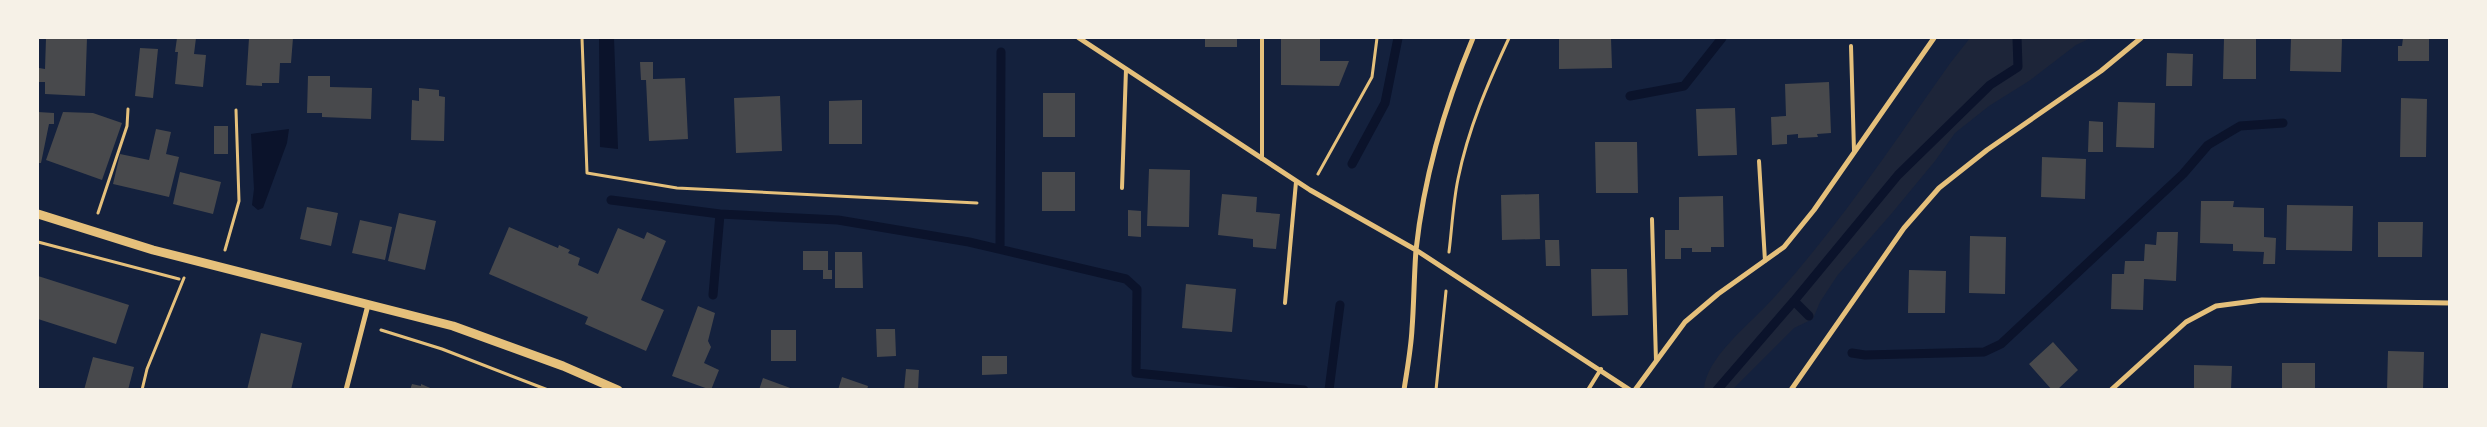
<svg xmlns="http://www.w3.org/2000/svg" width="2487" height="427" font-family="Helvetica,sans-serif">
	<style>
		.green { fill: #1d2539 }
		.water { fill: #0b132b }
		.lines { fill: none; stroke-linecap: round; stroke-linejoin: round }
		.stream { stroke: #0b132b; stroke-width: 9 }
		.building { fill: #48494c }
		.path { stroke: #e5c07b; stroke-width: 3 }
		.service { stroke: #e5c07b; stroke-width: 4 }
		.minor { stroke: #e5c07b; stroke-width: 5 }
		.tertiary { stroke: #e5c07b; stroke-width: 9 }
	</style>
	<rect width="100%" height="100%" fill="#14213d"/>
	<path class="green" d="M1970,38H2091L2076,45L2029,81L1989,106L1955,133L1935,161L1892,213L1837,276L1820,302L1813,319L1794,328L1733,389H1704C1706,359 1746,327 1766,306C1836,231 1892,145 1951,62Z"/>
	<path class="water" d="M599,38H614L618,149L600,147Z
		M289,129L287,143L263,208L258,210L252,205L254,189L251,134Z"/>
	<g class="lines">
		<path class="stream" d="M1630,96L1684,86L1722,38
			M1352,164L1385,103L1398,38
			M611,200L720,214L838,220L969,242L1126,279L1137,289L1136,373L1304,390
			M1000,249L1001,52
			M713,295L720,214
			M1794,301L1809,316
			M1852,353L1865,355L1984,352L2001,344L2183,174L2208,145L2240,126L2283,123
			M1329,390L1340,305
			M1717,390L1794,301L1898,175L1990,85L2018,67L2017,38"/>
	</g>
	<path class="building" d="M46,38H87L85,96L45,94V82H38L39,68L45,69Z
		M177,38H196L194,54L206,55L203,87L175,84L178,52H175Z
		M249,38H293L291,63H280L279,83H262V86L246,85Z
		M1205,38H1237V47H1205Z
		M1281,38H1320V61H1349L1339,86L1281,85Z
		M1559,38H1611L1612,68L1559,69Z
		M2224,38H2256V79H2223Z
		M2291,38H2342L2341,72L2290,71Z
		M2403,38H2429V61H2398V46H2402Z
		M140,48L158,49L153,98L135,96Z
		M2167,53L2193,54L2192,86H2166Z
		M640,62H653V79L685,78L688,139L649,141L646,80H641Z
		M308,76H330V87L372,88L371,119L322,117V113H307Z
		M1829,82L1831,133L1817,134L1818,137L1798,138V134L1787,135V144L1772,145L1771,117L1786,116L1785,84Z
		M419,88L439,90V96L445,97L444,141L411,140L412,100L419,101Z
		M1043,93H1075V137H1043Z
		M780,96L782,151L736,153L734,98Z
		M2401,98L2427,99L2426,157H2400Z
		M862,100V144H829V101Z
		M2118,102L2155,103L2154,148L2116,147Z
		M1735,108L1737,155L1698,156L1696,109Z
		M38,112L54,113V124H49L41,163H38Z
		M63,112L93,113L122,123L102,180L46,160Z
		M2089,121L2103,122V152H2088Z
		M214,126H228V154H214Z
		M156,129L171,132L166,154L179,157L169,197L113,184L120,154L149,160Z
		M1595,142H1637L1638,193H1596Z
		M2042,157L2086,159L2085,199L2041,197Z
		M1149,169L1190,170L1189,227L1147,226Z
		M180,172L221,182L213,214L173,204Z
		M1042,172H1075V211H1042Z
		M1222,194L1257,197L1256,212L1280,214L1276,249L1253,247V239L1218,235Z
		M1539,194L1540,239L1502,240L1501,195Z
		M1723,196L1724,247H1711V252H1692V248H1681V259H1665V230H1679V197Z
		M2201,201H2234L2233,207L2264,208V237L2276,238L2275,264H2263L2264,252L2233,251V244L2200,243Z
		M2287,205L2353,206L2352,251L2286,250Z
		M307,207L338,213L331,246L300,239Z
		M1128,210L1141,211V237L1128,236Z
		M399,213L436,221L425,270L388,261Z
		M360,220L392,227L385,260L352,253Z
		M2378,222H2423L2422,257H2378Z
		M509,227L558,248L559,245L570,250L568,253L580,258L578,265L598,274L618,228L644,239L647,232L666,241L641,300L664,310L646,351L585,324L588,317L489,274Z
		M2157,232H2178L2176,281L2144,279L2143,310L2111,309L2112,274H2124L2125,261H2144L2145,244L2156,245Z
		M1970,236L2006,237L2005,294L1969,293Z
		M1545,240H1559L1560,266H1546Z
		M803,251H828V270H832V279H823V270H803Z
		M835,252H862L863,288H835Z
		M1591,269H1627L1628,315L1592,316Z
		M1909,270L1946,271L1945,313H1908Z
		M38,276L129,305L116,344L38,319Z
		M1186,284L1236,289L1232,332L1182,328Z
		M698,306L715,313L708,341L711,347L704,363L719,370L711,390L672,376Z
		M876,329H895L896,356L877,357Z
		M771,330H796V361H771Z
		M261,333L302,343L291,390H247Z
		M2053,342L2078,370L2057,390H2052L2029,364Z
		M2388,351L2424,352L2423,390H2387Z
		M982,356H1007V374L982,375Z
		M93,357L134,367L128,390H84Z
		M2282,363H2315V390H2282Z
		M2194,365L2232,366L2231,390H2194Z
		M906,369L919,370L918,390H904Z
		M842,377L868,386L867,390H838Z
		M763,378L793,389V390H759Z
		M412,384L421,386V384L435,390H410Z"/>
	<g class="lines">
		<path class="path" d="M582,38L587,173L677,188L977,203
			M1318,174L1372,77L1377,38
			M98,213L127,126L128,109
			M38,242L179,279
			M225,250L239,201L236,110
			M1449,252C1452,228 1453,203 1458,179C1468,129 1488,83 1509,38
			M381,330L442,349L548,390
			M142,390L147,369L184,278
			M1436,390L1446,291"/>
		<path class="service" d="M1851,46L1854,151
			M1262,159V38
			M1759,161L1765,261
			M1122,188L1126,69
			M1652,219L1656,361
			M1285,303L1296,182
			M1588,390L1601,369"/>
		<path class="minor" d="M1079,38L1310,190L1416,250L1630,390
			M346,390L368,305
			M1404,390C1407,370 1411,349 1412,329C1414,303 1414,276 1416,250C1424,176 1445,105 1473,38
			M1635,390L1685,322L1718,294L1784,247L1814,210L1934,38
			M1791,390L1904,228L1939,188L1987,150L2101,71L2141,38
			M2111,390L2186,322L2216,306L2262,300L2450,303"/>
		<path class="tertiary" d="M38,214L153,250L453,326L563,366L618,390"/>
	</g>
	<rect width="2487" height="427" fill="none" stroke="#f6f1e7" stroke-width="78"/>
</svg>
